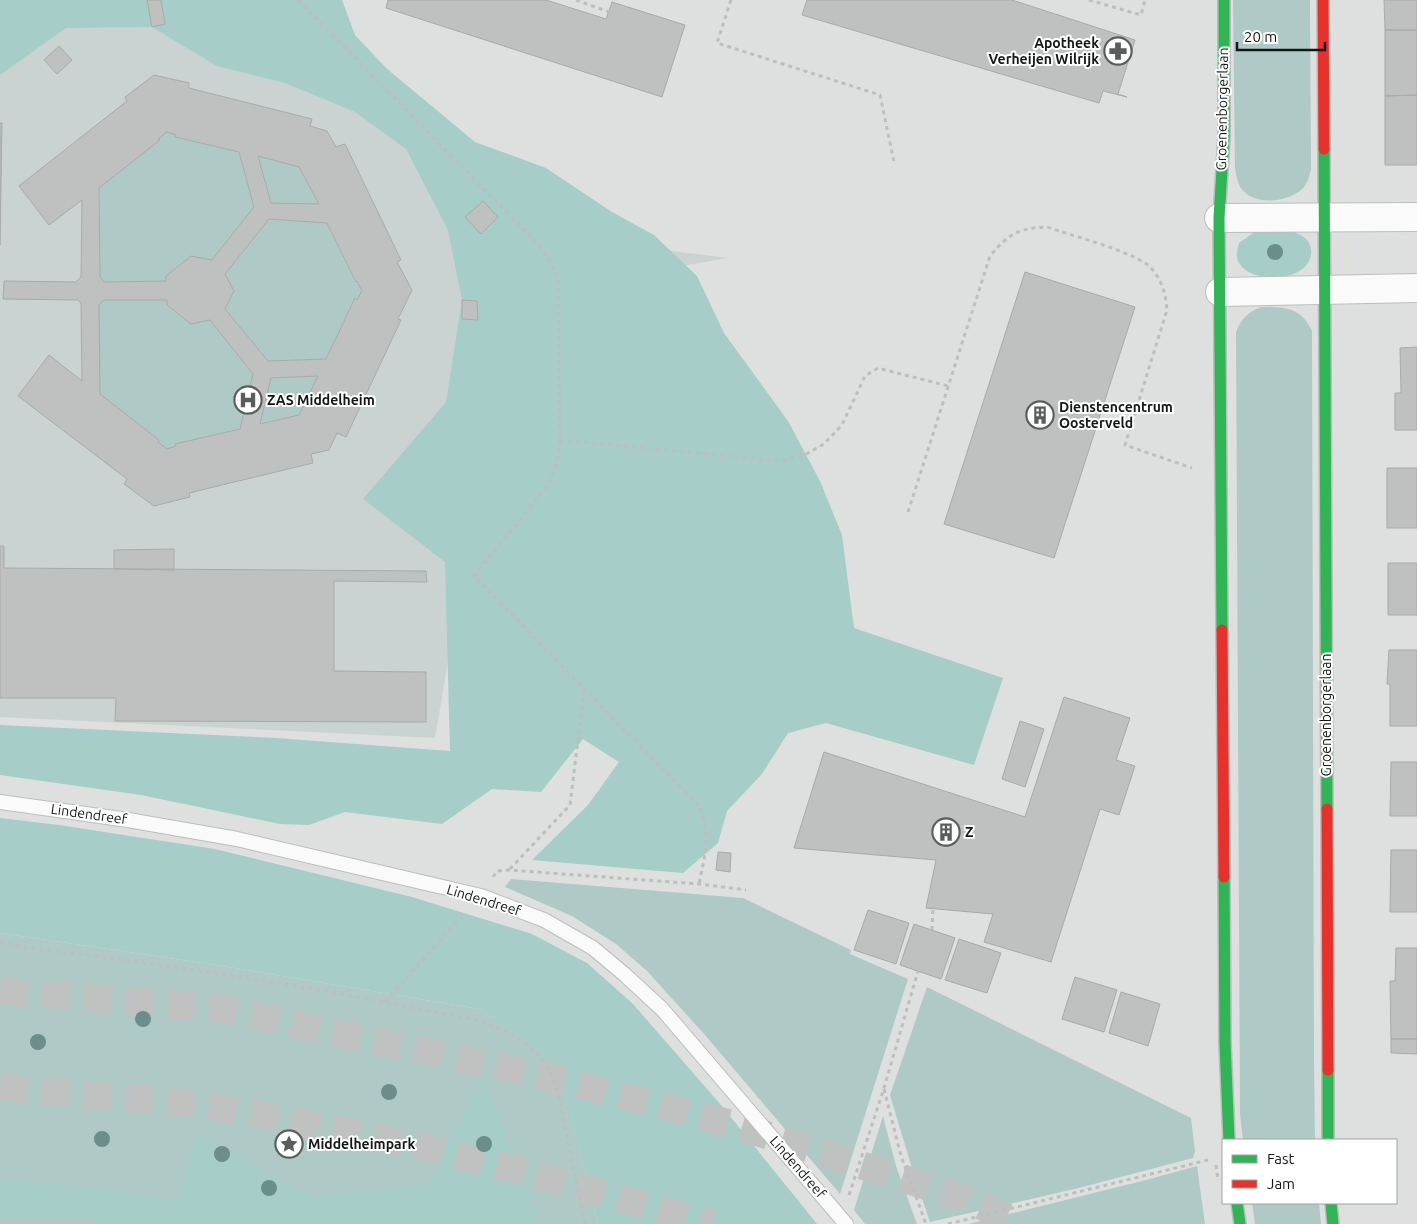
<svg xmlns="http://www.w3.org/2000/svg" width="1417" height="1224" font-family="Ubuntu,sans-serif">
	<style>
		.built { fill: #cbd3d2 }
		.green { fill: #afcac6 }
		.forest { fill: #a6cdc8 }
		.building { fill: #bfc1c0; stroke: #a8aaa9; fill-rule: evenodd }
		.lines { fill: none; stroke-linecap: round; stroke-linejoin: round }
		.highway-tunnel { stroke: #c0c2c1; stroke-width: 28; stroke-dasharray: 28 14; stroke-linecap: butt }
		.lane-casing { stroke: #bcbebe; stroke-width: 16 }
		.street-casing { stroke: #bcbebe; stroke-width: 30 }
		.fast-casing { stroke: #bcbebe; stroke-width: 14 }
		.jam-casing { stroke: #bcbebe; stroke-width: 14 }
		.path { stroke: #bdbebe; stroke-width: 3; stroke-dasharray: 4 4; stroke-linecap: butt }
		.lane { stroke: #fafafa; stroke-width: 14 }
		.street { stroke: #fafafa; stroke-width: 28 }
		.fast { stroke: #30b455; stroke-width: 11 }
		.jam { stroke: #e5322d; stroke-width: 11 }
		.tree { fill: #6b8e8b }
		.labels { text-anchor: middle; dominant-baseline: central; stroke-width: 4; stroke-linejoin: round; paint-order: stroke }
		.poi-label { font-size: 14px; font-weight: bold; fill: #151717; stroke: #fff; text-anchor: start }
		.street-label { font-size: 14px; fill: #151717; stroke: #fff }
	</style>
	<rect width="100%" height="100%" fill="#dee0df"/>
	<path class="built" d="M0,0H303L449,147L640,247L729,258L520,293L474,508L435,738L0,717Z"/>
	<path class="green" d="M1233,0H1310L1311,169C1309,177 1308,184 1301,190C1286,203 1252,206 1240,187C1237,181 1236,174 1235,168Z
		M167,132L176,135V137L239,152L254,207L212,260L191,256L166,276V281L104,282L100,277L99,188Z
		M258,156L299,167L319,204L271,203Z
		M269,219L327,223L355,281H357L362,291L357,300L355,298L326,359L268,361L225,309L234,291L225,274Z
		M104,300H167V306L191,324L210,320L253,374L240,429L176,444V446L167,449L158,442L159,440L100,394L99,305Z
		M1261,307C1285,307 1301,307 1312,331L1314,1061L1315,1140H1243L1240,1114L1236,332C1241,319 1248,312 1261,307Z
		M318,376L299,415L260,424L271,378Z
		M511,879L743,898L851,950L850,954L908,979L840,1194L705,1035L647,971L616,944L572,916L505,887Z
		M0,933L223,966L479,1009L559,1064L598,1224H0Z
		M927,987L1191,1118L1195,1151L1193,1158L1079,1188L930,1222L914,1175L890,1095Z
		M883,1116L896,1166L917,1224H865L854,1210Z
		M1197,1166L1205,1224H968L1146,1180Z
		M1252,1203H1319L1321,1224H1255Z"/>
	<path class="forest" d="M0,0H342L355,35L386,68L475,142L546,168L612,212L654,235L697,276L724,333L788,421L820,481L842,535L854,628L1003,678L974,765L826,723L788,733L762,774L727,811L718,843L683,873L532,860L588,805L619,762L583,739L541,792L492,789L442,824L345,812L309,825L280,824L141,795L0,775V725L276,738L450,751L445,562L363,499L446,402L462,300L448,230L406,149L355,112L285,83L217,66L152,27L66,28L0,75Z
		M1288,229C1294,232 1300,234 1305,238C1310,242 1312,249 1311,255C1306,285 1243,284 1237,258C1236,253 1238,247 1239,243L1256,231Z
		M0,818L59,825L215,849L412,897L532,934L587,963L633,1004L721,1105L817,1224H598L559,1065L479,1009L223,966L0,933Z
		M482,1075L541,1224H107L94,1218H0V1180L88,1187L178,1202L196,1132L314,1198L431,1182Z"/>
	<path class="building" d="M147,0H161L165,24L152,27Z
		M388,0H546L606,19L612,2L685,25L662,97L386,8Z
		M807,0H1012L1135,40L1118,94L1127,97L1103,91L1099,103L802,15Z
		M1384,0H1417V30H1385Z
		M1385,30H1417V95L1385,96Z
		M59,46L72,60L57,74L44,60Z
		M154,75L189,83V88L312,119L310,126L327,131L336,147L345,144L401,260L397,262L412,290L398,319L401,320L346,437L337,433L329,450L311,454L313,463L189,493L190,497L154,506L124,484L127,479L18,396L49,355L82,381L81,303L78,300L3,299L4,281L76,282L81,277L82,200L49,225L19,186L127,101L125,97ZM167,132L176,135L175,137L239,152L254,207L212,260L191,256L166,276V281L104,282L100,277L99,188L160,140L158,139ZM258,156L299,167L319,204L271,203ZM269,219L327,223L356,282L357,281L362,291L357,300L355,298L326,359L268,361L225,309L234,291L225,274ZM104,300H167V305L191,324L210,320L253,374L240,429L175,444L176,446L167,449L158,442L159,440L100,394L99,305ZM318,376L299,415L260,424L271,378Z
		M1417,95V165H1385V96Z
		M0,123H2L0,245Z
		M483,201L498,217L481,234L465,217Z
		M1025,272L1135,307L1054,558L944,524Z
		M462,300L477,301L478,320L462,319Z
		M1417,347V430H1395V393H1401L1400,348Z
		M1387,468H1417V528H1387Z
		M0,546H4V568L426,571L427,582L334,581V671L426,672V722L115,721L116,698H0Z
		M174,549V570L114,569V550Z
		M1388,563H1417V615H1388Z
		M1389,650H1417V726H1390V684H1387Z
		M1064,697L1130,718L1116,760L1135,766L1119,815L1100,809L1051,962L984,942L993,914L926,908L936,860L794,848L824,752L1025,817Z
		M1020,721L1044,729L1025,787L1002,779Z
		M1391,762H1417V816H1390Z
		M1391,850H1417V912H1390Z
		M718,852L731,853L730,872L716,870Z
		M868,910L909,923L896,964L854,950Z
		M914,924L955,938L941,979L900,965Z
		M959,939L1001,953L987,993L945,980Z
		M1396,948H1417V1039H1391L1390,981H1395Z
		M1075,977L1117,990L1104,1032L1062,1019Z
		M1121,992L1160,1004L1148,1046L1109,1033Z
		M1391,1039H1417V1054L1391,1053Z"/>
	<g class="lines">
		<path class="highway-tunnel" d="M0,991L218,1008L544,1076L732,1124L964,1198L1022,1224
			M0,1087L211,1106L388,1139L517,1170L713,1224"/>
		<g class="lane-casing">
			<path id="lane" d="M0,802L128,820L237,839L481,896L544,920L593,948L624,974L662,1009L846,1224"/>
		</g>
		<g class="street-casing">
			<path id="street" d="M1219,218L1417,217
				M1220,292L1417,288"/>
		</g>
		<g class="fast-casing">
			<path id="fast" d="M1324,149L1327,809
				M1222,630L1219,218L1224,137V0
				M1224,877L1225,1043L1229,1140
				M1328,1070V1140
				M1237,1203L1240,1224
				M1331,1203L1333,1224"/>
		</g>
		<g class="jam-casing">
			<path id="jam" d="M1323,0L1324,149
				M1222,630L1224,877
				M1327,809L1328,1070"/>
		</g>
		<path class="path" d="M298,0L537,243C547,256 554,267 558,282L560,440C558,459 556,473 545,489L474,576L700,807C711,838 705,854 699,884
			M576,0L609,12
			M731,0L717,43L880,95L894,162
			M1089,0L1141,15L1145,0
			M560,440L783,461L806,454L824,444L842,425L865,376L878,368L948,386
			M908,512L990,256C1008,234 1019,228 1047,227C1070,235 1138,253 1151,268C1162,280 1166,295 1167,310L1125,445L1192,468
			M510,869L570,805L584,690
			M493,877L497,871L509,870L699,884L746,890
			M932,930L933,908
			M0,942L22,947C151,963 280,981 408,1007C445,1015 491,1018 523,1041C541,1053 552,1073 558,1093L585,1224
			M385,1002L463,915
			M884,1089L901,1156L926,1224
			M1216,1165L1218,1181
			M849,1195L884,1088L918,971
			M948,1224L1208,1160"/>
		<use href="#lane" class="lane"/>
		<use href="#street" class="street"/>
		<use href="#fast" class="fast"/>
		<use href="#jam" class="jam"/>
	</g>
	<g class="tree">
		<circle cx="1275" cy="252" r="8"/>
		<circle cx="143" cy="1019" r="8"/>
		<circle cx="38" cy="1042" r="8"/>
		<circle cx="389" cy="1092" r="8"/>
		<circle cx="102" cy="1139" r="8"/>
		<circle cx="484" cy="1144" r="8"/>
		<circle cx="222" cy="1154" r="8"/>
		<circle cx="269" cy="1188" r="8"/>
	</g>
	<defs>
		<g id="pharmacy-ring" transform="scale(1.4375)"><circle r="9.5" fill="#fff" stroke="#5b5d5d" stroke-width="1.5"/><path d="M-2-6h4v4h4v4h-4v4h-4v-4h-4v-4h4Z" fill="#5b5d5d"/></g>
		<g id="hospital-ring" transform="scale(1.4375)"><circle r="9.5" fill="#fff" stroke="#5b5d5d" stroke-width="1.5"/><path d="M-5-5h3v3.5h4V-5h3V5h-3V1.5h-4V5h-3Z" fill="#5b5d5d"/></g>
		<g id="building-ring" transform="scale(1.4375)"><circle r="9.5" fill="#fff" stroke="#5b5d5d" stroke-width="1.5"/><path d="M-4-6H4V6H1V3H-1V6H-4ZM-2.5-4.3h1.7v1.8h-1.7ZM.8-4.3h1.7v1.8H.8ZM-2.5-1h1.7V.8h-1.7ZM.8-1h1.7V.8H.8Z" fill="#5b5d5d"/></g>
		<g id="sight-ring" transform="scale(1.4375)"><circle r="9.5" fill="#fff" stroke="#5b5d5d" stroke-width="1.5"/><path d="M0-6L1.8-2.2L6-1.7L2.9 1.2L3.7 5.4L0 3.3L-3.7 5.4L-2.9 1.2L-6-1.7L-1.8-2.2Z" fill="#5b5d5d"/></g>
	</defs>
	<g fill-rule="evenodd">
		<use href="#pharmacy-ring" x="1118" y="51"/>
		<use href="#hospital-ring" x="248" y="400"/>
		<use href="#building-ring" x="1040" y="415"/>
		<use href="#building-ring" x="946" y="832"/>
		<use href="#sight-ring" x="289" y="1144"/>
	</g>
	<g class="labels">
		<g class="poi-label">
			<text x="1099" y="43" text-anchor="end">Apotheek<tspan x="1099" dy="16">Verheijen Wilrijk</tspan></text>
			<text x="267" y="400">ZAS Middelheim</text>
			<text x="1059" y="407">Dienstencentrum<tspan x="1059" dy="16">Oosterveld</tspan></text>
			<text x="965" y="832">Z</text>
			<text x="308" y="1144">Middelheimpark</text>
		</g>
		<g class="street-label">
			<text transform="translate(1222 109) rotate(-89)">Groenenborgerlaan</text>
			<text transform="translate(1326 715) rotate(-90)">Groenenborgerlaan</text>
			<text transform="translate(89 814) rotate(8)">Lindendreef</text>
			<text transform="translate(484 900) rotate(17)">Lindendreef</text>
			<text transform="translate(798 1167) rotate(49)">Lindendreef</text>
		</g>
	</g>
	<rect x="1222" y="1139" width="175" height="65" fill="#ffffff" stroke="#a1a2a2"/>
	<rect x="1232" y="1155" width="25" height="8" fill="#30b455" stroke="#a1a2a2"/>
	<text x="1267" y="1164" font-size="15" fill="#151717">Fast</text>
	<rect x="1232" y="1180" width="25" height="8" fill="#e5322d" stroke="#a1a2a2"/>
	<text x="1267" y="1189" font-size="15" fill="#151717">Jam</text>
	<path d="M1237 42v8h88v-8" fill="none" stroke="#151717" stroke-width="2.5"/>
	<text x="1244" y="42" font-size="15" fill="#151717" stroke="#ffffff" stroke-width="4" paint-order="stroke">20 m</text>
</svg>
